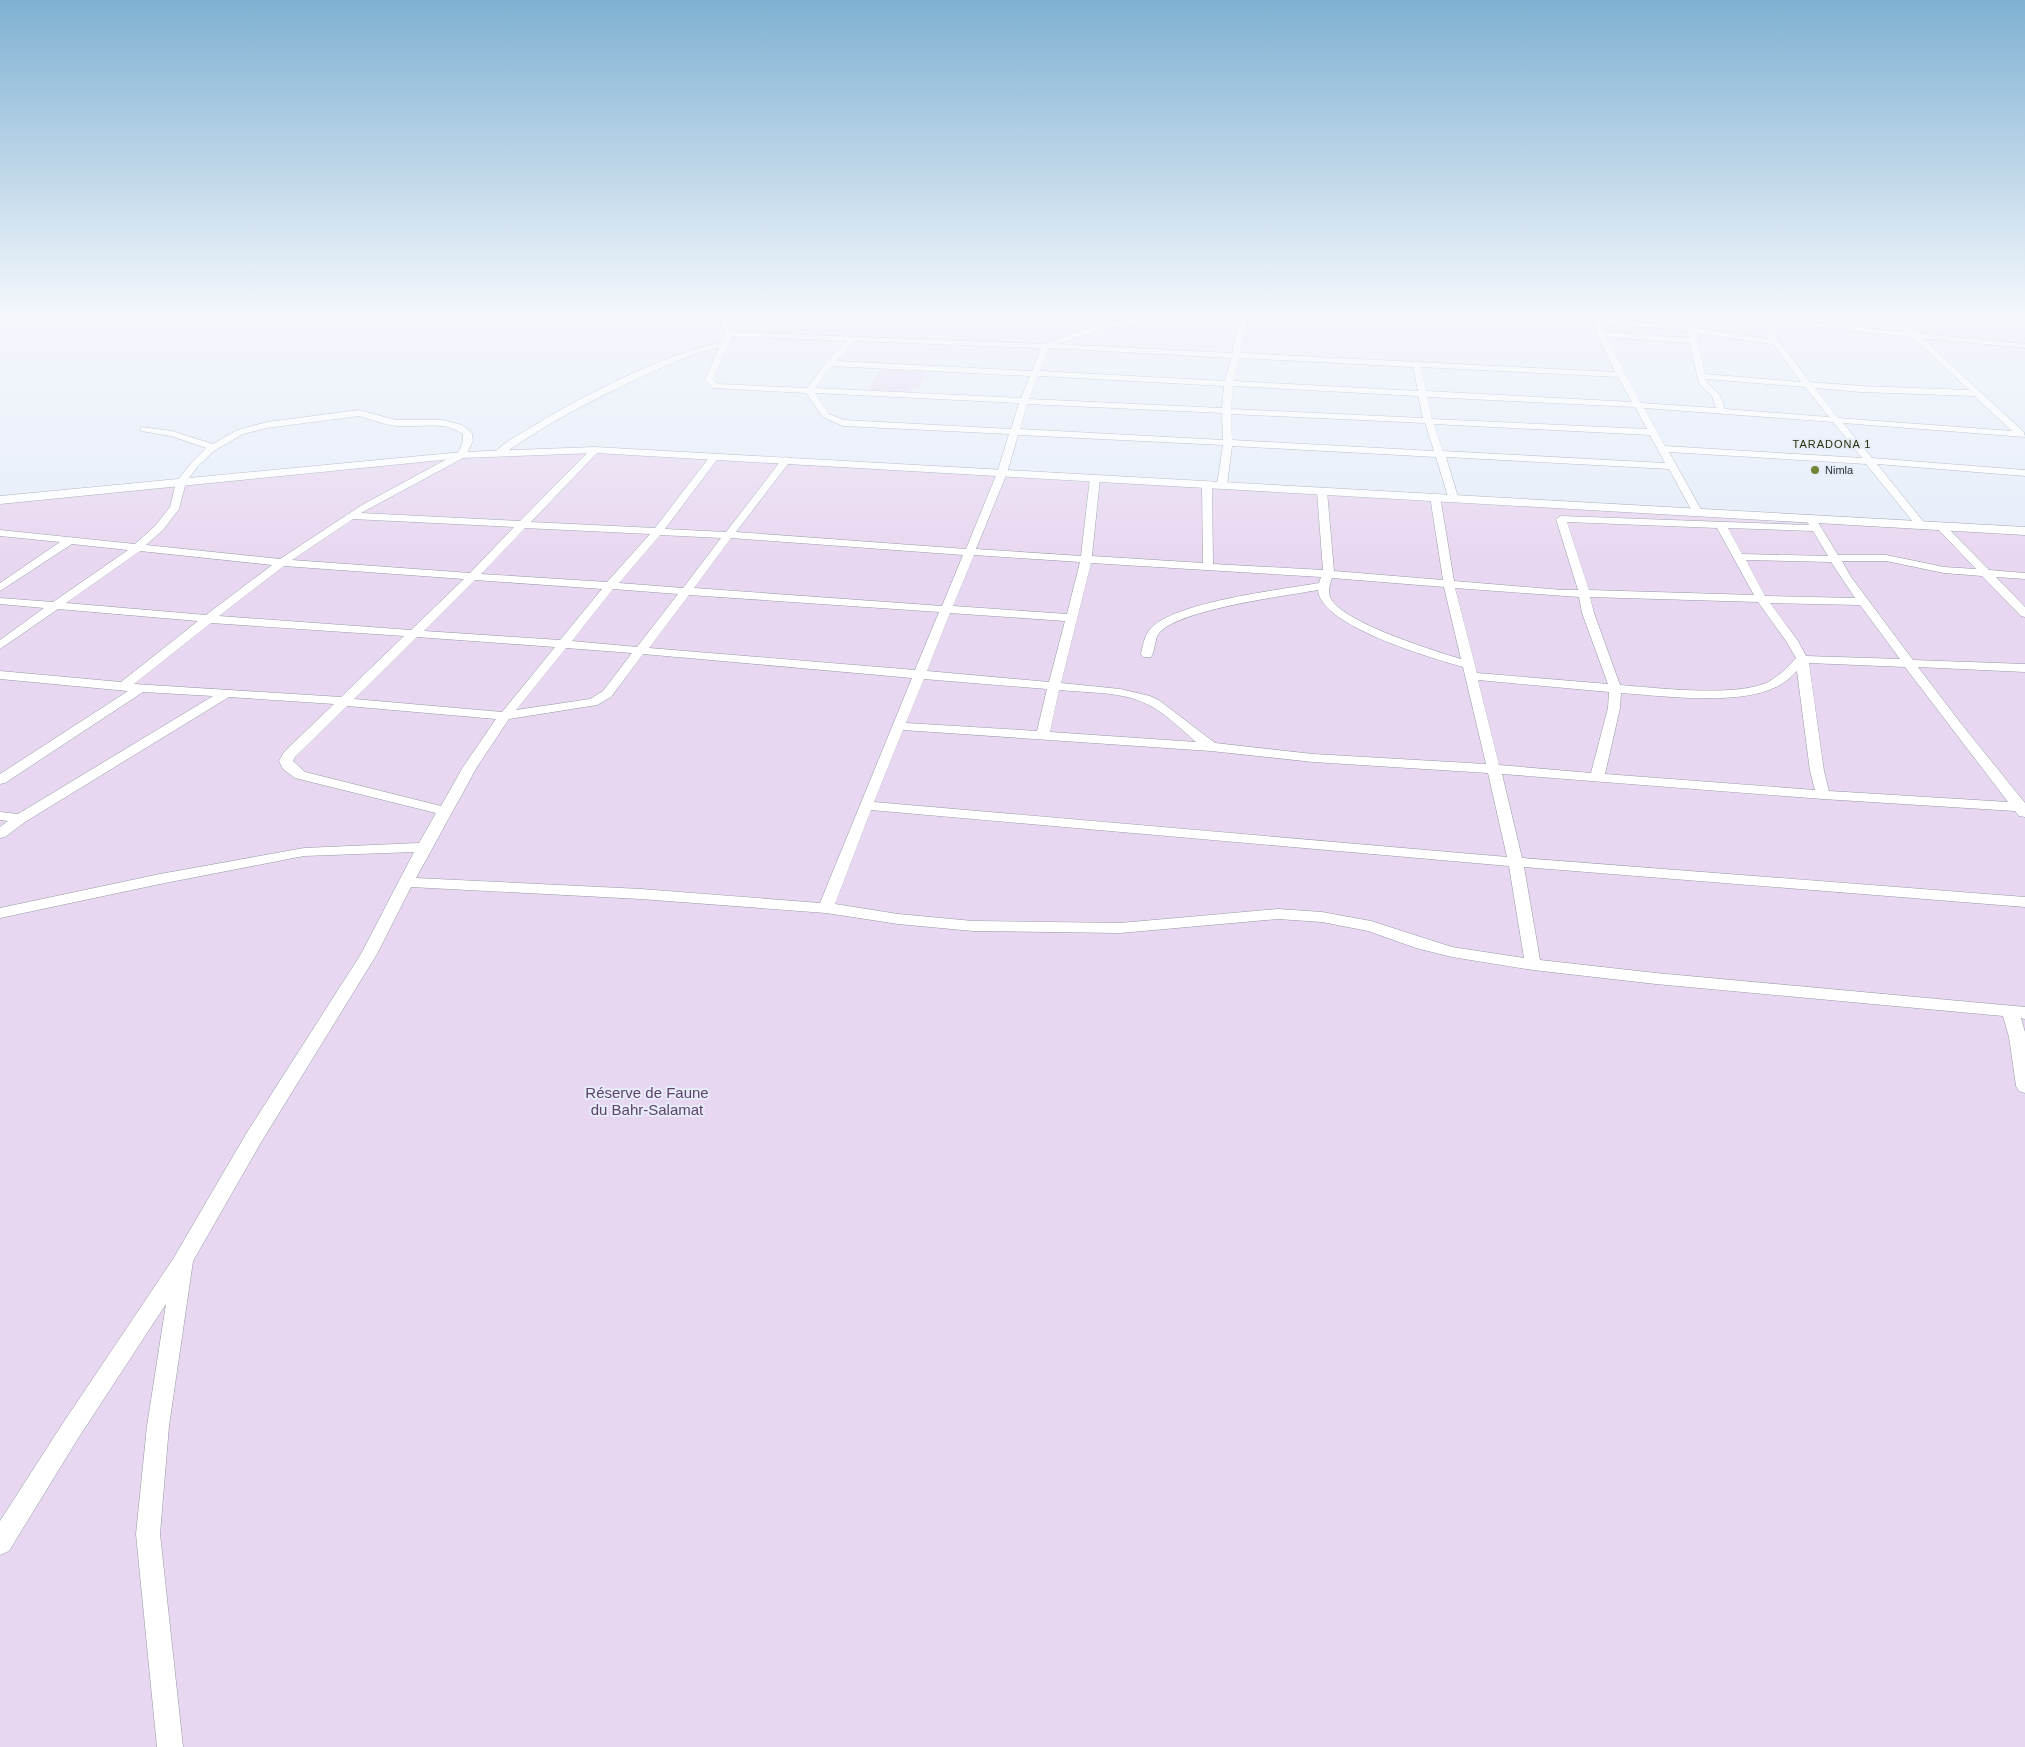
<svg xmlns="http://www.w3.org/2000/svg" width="2025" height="1747" font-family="Helvetica,sans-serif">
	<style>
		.green { fill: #e8d7f0 }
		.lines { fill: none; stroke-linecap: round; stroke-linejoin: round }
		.minor-casing { stroke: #949aa5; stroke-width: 1 }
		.major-casing { stroke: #949aa5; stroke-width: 1 }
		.minor { fill: #fff; fill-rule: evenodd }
		.major { fill: #fff; fill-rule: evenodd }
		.poi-dot { fill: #738434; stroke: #e6edf9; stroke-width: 2 }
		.labels { text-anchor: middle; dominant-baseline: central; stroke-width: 4; stroke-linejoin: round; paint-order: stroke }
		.far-neighbourhood-label { font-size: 11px; letter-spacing: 1px; fill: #272e07; stroke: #e6edf9 }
		.far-poi-label { font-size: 11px; fill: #2e3135; stroke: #e6edf9; text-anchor: start }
		.near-park-label { font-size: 15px; fill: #5f426c; stroke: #e6edf9 }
	</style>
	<rect width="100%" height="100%" fill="#e6edf9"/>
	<path class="green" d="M880,370L927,372L918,388H912L910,392L868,390Z
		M561,450L2025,531V1747H0V500L365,463Z"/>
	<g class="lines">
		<g class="minor-casing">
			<path id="minor" d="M722,314H730L729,325L732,332L1045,344C1089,326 1137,314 1184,314L1098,331L1057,344L1232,353L1241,314H1249L1240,353L1615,372L1592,322L1337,316L1334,314L1590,318L1589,314H1596L1598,318L1691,327L1769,339L1765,334L1772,332L1810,382L1861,386L1969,390L1912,337L1695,314H1725L1906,332L1888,314H1896L1916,333L2025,344V348L1922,338L2024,432L2025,437L1843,423L1872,458L2025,470V476L1877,464L1927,526L1922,529L1918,528L1866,464L1669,452L1703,513L1698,516L1693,513L1669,469L1446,457L1458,497L1453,500L1448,497L1436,457L1232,446L1227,485L1222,488L1217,485L1223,445L1018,435L1007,473L976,549L1081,556L1090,478L1095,475L1100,478L1092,556L1203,563L1202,485L1207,482L1212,485L1213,564L1323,570L1317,491L1322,488L1327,491L1334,571L1443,580L1430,496L1435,493L1440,496L1454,581L1562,590H1578L1556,519L1561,516L1809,525L1806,519L1811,516L1816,519L1838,555H1886L1944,567L1976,569L1936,527L1941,524L1945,525L1989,570L2025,573V579L1996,577L2025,607V617L2021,616L1982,576L1944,573L1886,561H1842L1851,577L1913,660L2025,664V672L1918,667L1959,721L2025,803V817L2019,816L2015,811L1823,799L1502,774L1522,858L2025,897V907L1524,867L1540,960L1656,973L2025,1007V1019L2021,1018L2025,1032V1093L2019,1091L2016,1086L2009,1037L2003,1016L1656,984L1533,970L1452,957L1416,948L1368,931L1322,922L1278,919L1120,933L973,931L898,924L826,913L641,899L411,887L377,954L260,1144L193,1261L169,1426L160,1534L183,1747H157L136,1534L147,1426L166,1304L77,1440L9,1551L0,1555V1521L61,1426L173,1259L246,1134L361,954L414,852L304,856L160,884L0,918V908L160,874L304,848L419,843L436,813L295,778L283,769L279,761L284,752L334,704L229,697L25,822L5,837L0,838V827L8,821L0,820V812L18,814L213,696L143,692L5,783L0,784V774L128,691L0,679V671L121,682L198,621L58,609L0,649V640L44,608L0,604V598L53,602L128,550L72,544L0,591V583L60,542L0,536V530L135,544L155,526L170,507L176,482L192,462L206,448L171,436L141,431V427L172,431L213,444L237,430L267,422L359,410L396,420H443L462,425L472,433L473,441L465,457L361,513L520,521L592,448L595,447L600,450L598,452L531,522L655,528L711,455L714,454L719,457L665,529L726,532L783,458L786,457L791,460L736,532L966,549L997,473L1009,434L843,426L823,417L806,393L713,388L705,380L719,347C690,354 663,367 637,379C590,401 544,425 502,455H496L494,453C505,441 522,433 535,425C590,392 660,356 722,342L725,334L721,325ZM1600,323L1688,331L1689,338L1604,332ZM1696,333L1773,344L1801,382L1705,374ZM732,336L847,341L827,361L807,388L718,384L713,379ZM1606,337L1690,343L1699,384L1712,396L1716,408L1641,403ZM855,341L1041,348L1032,371L836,361ZM1049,348L1231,358L1225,381L1040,371ZM1239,358L1413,367L1418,391L1234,381ZM832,366L1030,376L1021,398L815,388ZM1421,367L1618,377L1632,402L1426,391ZM1038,376L1224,386L1222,408L1029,399ZM1706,379L1805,387L1829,417L1725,409L1720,395L1707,383ZM1233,386L1418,396L1423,418L1231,409ZM1815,388L1861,392L1974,396L2012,431L1838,418ZM815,393L1019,403L1011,429L844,420L829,414ZM1427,397L1635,407L1647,429L1432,419ZM1027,404L1222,413L1223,440L1020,429ZM1644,408L1833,422L1862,458L1665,446ZM1231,414L1425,423L1434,451L1232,440ZM359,416C371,419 385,425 397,426C419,428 444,420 463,434V441L458,453L362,505L280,559L146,545L163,530L179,509L186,482L198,466L214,451L243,434L267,428ZM1434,424L1650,435L1665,463L1443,451ZM353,519L514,527L470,573L292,560ZM1567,522L1717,528L1754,595L1589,590ZM525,528L650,534L607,582L481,574ZM1728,528L1813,531L1828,556L1742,554ZM660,535L721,538L683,588L619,583ZM731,538L963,555L942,606L694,588ZM140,551L272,565L206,615L66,603ZM974,555L1080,562L1067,614L953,606ZM1746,560L1831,562L1855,598L1765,596ZM1091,563L1321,577L1319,583C1279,590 1182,601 1153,626C1145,633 1143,644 1141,654L1143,657H1151C1156,649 1154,638 1160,632C1182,609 1285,596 1318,590C1320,626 1432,658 1463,667L1486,764L1313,754L1215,743L1160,701L1150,696L1120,689L1061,683ZM284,566L464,579L411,630L219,616ZM1332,578L1444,587L1461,659C1435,651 1340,622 1330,597C1328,591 1330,583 1332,578ZM475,580L602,589L560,640L424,631ZM1455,588L1579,597L1582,613L1608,684L1477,673ZM613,589L678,594L637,647L572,641ZM689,595L939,612L915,670L649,648ZM1590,597L1758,602L1786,641L1796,658C1787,668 1778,677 1766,683C1733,697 1657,688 1620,685L1594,613ZM1770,603L1860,605L1900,659L1806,656L1798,641ZM950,613L1065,621L1049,682L927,671ZM211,623L404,636L341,697L134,684ZM417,637L555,647L502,712L354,699ZM566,648L632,653L603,691L590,699L516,710ZM643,654L912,678L820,903L641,889L416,878L477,767L509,719L597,705L611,697ZM1809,663L1905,667L2008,802L1829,791L1824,771ZM1797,671L1810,771L1815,790L1605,774L1620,708L1621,693C1664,696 1738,706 1776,687C1785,683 1791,677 1797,671ZM924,679L1047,689L1037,731L906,723ZM1478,680L1609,692L1608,708L1591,773L1499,765ZM1059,690C1089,693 1124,691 1151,706C1167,715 1182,730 1196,742L1050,732ZM347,706L496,719L463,767L441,806L305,772L293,761L295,757ZM903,730L1211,751L1313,762L1488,773L1507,857L874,802ZM871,810L1509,866L1524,958L1452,947L1371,921L1322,912L1278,909L1120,923L973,921L898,914L835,904Z
				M2020,314H2025V318Z"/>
		</g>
		<g class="major-casing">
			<path id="major" d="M595,447L2025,527V535L595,453L462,458L0,504V496L462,452Z"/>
		</g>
		<use href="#minor" class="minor"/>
		<use href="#major" class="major"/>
	</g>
	<linearGradient id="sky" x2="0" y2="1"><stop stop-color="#7fb1d2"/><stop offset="0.56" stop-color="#f4f7fc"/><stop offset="1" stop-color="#f4f7fc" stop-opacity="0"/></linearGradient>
	<rect width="2025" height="559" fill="url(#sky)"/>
	<circle class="poi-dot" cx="1815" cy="470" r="5"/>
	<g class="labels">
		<g class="far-neighbourhood-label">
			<text x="1832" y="444">TARADONA 1</text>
		</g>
		<g class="far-poi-label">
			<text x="1825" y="470">Nimla</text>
		</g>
		<g class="near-park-label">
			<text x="647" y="1092">Réserve de Faune<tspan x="647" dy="17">du Bahr-Salamat</tspan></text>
		</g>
	</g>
</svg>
